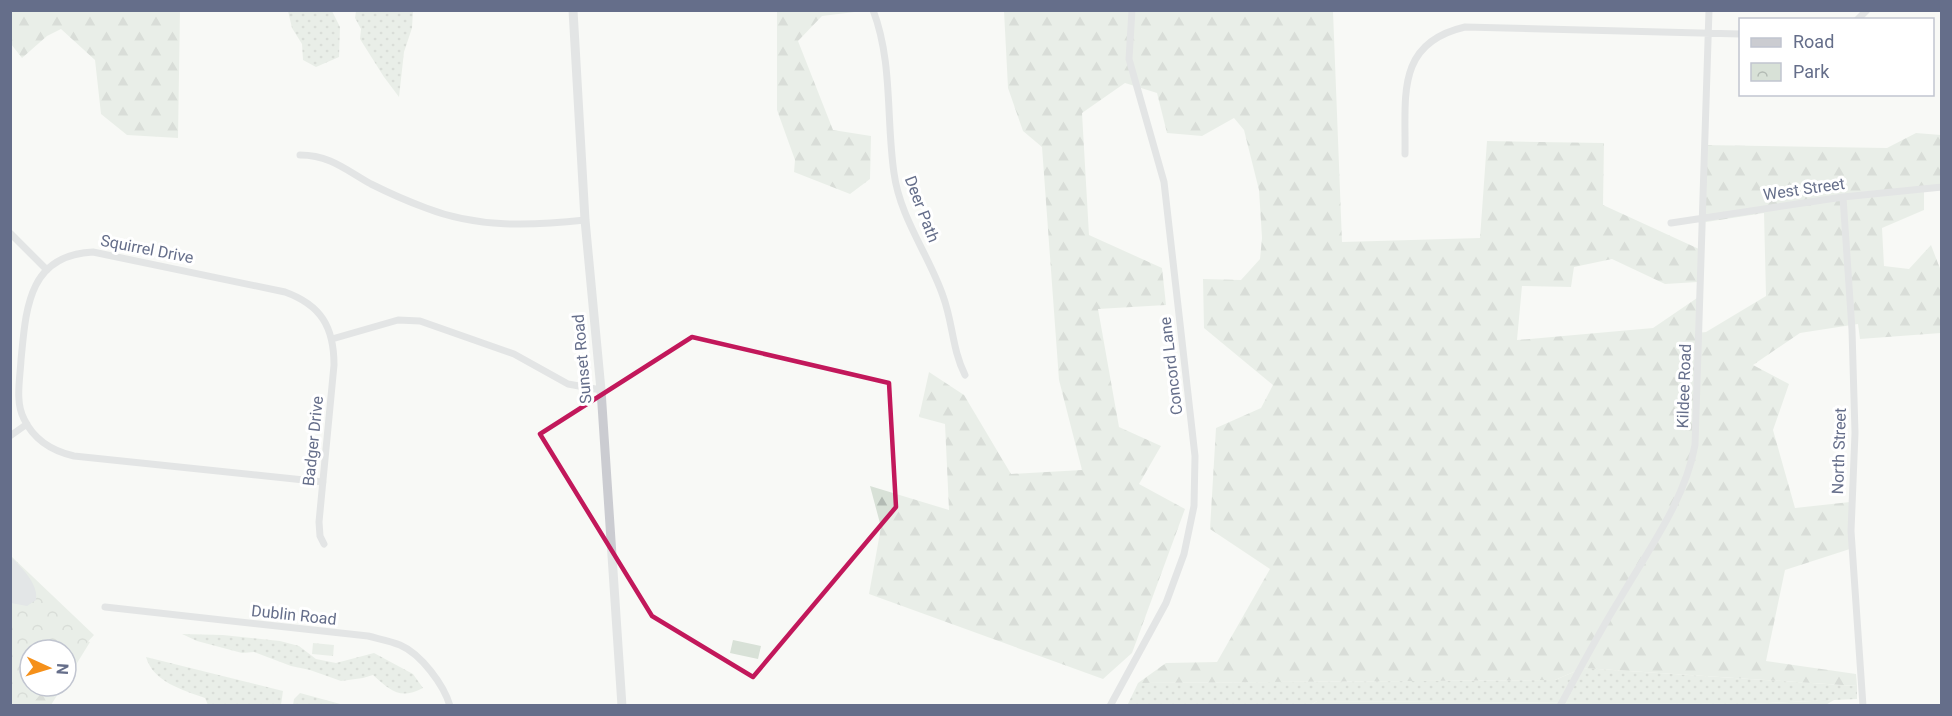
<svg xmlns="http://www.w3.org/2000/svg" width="1952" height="716" font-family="Roboto,sans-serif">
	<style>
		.grass { fill: url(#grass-dots) }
		.forest { fill: url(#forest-firs) }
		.park { fill: url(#park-crowns) }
		.pitch { fill: #d8e1d7 }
		.water { fill: #c9ced6 }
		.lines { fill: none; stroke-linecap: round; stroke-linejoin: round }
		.minor { stroke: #cbccd1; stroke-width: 7 }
		.tertiary { stroke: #cbccd1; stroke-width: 9 }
		.marked { fill: none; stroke: #c2185b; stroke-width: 4.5; stroke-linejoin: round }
		.labels { text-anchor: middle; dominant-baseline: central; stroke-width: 6; stroke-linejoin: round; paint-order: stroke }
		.street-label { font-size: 16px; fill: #656e8a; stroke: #fff }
	</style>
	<defs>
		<pattern id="grass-dots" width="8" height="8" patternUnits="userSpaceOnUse" patternTransform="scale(1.5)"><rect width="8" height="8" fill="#d8e1d7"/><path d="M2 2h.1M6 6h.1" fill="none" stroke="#b3bbb4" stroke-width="1.8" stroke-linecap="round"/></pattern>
		<pattern id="forest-firs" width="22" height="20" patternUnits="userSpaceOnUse" patternTransform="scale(1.5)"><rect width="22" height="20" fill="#d8e1d7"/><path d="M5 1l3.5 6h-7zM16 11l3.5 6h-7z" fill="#b3bbb4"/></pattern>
		<pattern id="park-crowns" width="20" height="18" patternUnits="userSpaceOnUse" patternTransform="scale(1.5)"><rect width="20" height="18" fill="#d8e1d7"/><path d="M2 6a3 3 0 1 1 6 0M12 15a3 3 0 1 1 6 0" fill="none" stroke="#b3bbb4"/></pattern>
	</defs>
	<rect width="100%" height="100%" fill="#f8f9f6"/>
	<path class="grass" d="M288,11H332L340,27L339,57L316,67L303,60L302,44L292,28Z
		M356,11H413L412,28L404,52L399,97L384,77L360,39L361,29L355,18Z
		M182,634L223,635L280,641L299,646L316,659L336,663L374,653L413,674L423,688C400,700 391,691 373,675L363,678L341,681L310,670L291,666L254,652L242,653L197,641Z
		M146,657L283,691L281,705H208L205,698C183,690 153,682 146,657Z
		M1583,668L1857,686V699L1745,704L1317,701L1309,706H1127L1138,683L1555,680Z
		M300,693L344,705H293L294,699Z"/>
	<path class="forest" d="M10,11H180L178,138L127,135L101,114L95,60L61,29L47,36L22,58L11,44Z
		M777,11H863L822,16L798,41L833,130L871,136L870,179L850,194L794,172L795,160L777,110Z
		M1004,11H1333L1342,242L1480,238L1487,141L1604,143L1603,205L1699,249L1698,282L1665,284L1612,259L1574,267L1571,287L1522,286L1517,340L1653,328L1697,298L1696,333L1706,332L1766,296L1764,213L1700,223L1703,145L1887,148L1916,133L1941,135V189L1924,191V210L1882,228L1884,266L1909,269L1931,245L1941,271V333L1860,339L1858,324L1800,333L1753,365L1789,384L1773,430L1795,508L1850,502L1853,548L1785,570L1766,661L1856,674L1857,686L1583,668L1555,680L1138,683L1166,663L1217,662L1270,569L1210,529L1216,428L1261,408L1273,385L1204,328L1203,279L1241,280L1260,259L1262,238L1259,190L1244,130L1234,118L1202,136L1167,133L1157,93L1125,83L1082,113L1089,235L1162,268L1166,305L1098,309L1119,427L1161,446L1139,484L1185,509L1132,653L1103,679L869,594L881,527L870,486L949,510L945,424L919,417L929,372L964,395L1011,474L1082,470L1059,380L1042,147L1023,131L1008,88Z
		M28,622L90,642L66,681V650H30V686H63L51,705H11Z
		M1834,700L1824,706H1309L1317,701L1745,704Z"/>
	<path class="park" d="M10,555L94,635L66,666V650H30V686H48L31,705H11Z
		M313,643L334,645L333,656L312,654Z"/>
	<path class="pitch" d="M733,640L761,646L758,659L730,653Z"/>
	<path class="water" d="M11,557C21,567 39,584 36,600L27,606L11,603Z"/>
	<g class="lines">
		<path class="minor" d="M873,10C893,62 886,119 894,173C900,218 929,255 943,296C953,323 952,349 965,375
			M1857,20L1867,10
			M1405,154C1406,97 1395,43 1465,27L1740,34
			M300,155C330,155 346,170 371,184C389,193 407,201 426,208C477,228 531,226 585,220
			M1843,197L1852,330L1855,433L1851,531L1863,706
			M1671,223L1843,197L1942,187
			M10,233L47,270
			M332,339L398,320L420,321L514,354L568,384L601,390
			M10,436L27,424
			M323,482L74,456C52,451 34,440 24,419C15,402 20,379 21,360C26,309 28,255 93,252L285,292C321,305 334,327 334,365L319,522L320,536L324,544
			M105,607L368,636C379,639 390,641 400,645C421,654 444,685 450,706
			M1110,706L1166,603L1184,554L1194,506L1195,456L1164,182L1129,59L1132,10
			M1560,706C1580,669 1599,632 1621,597C1649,549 1685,500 1695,445L1709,10"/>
		<path class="tertiary" d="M573,10L585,220L601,390L622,706"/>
	</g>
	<path d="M0 0H1952V716H0ZM692,337L889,383L896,507L753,677L652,616L540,434Z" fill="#f8f9f6" fill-opacity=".55" fill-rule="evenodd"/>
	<path class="marked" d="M692,337L889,383L896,507L753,677L652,616L540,434Z"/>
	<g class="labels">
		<g class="street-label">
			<text transform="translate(1804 189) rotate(-8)">West Street</text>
			<text transform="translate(922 209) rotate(69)">Deer Path</text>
			<text transform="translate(147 249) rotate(11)">Squirrel Drive</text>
			<text transform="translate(582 359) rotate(-95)">Sunset Road</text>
			<text transform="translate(1171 366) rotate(-97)">Concord Lane</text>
			<text transform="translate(1684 386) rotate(-88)">Kildee Road</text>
			<text transform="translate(313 441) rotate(-84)">Badger Drive</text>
			<text transform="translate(1839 451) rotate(-88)">North Street</text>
			<text transform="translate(294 615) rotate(6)">Dublin Road</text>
		</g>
	</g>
	<rect width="1952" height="716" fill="none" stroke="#656e8a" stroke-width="24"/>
	<rect x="1739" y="18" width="195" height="78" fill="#ffffff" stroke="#c1c5d0" stroke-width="1.5"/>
	<rect x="1751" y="38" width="30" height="9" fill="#cbccd1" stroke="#c1c5d0" stroke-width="1.5"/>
	<text x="1793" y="48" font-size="18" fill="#656e8a">Road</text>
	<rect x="1751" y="63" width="30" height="18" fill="url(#park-crowns)" stroke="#c1c5d0" stroke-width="1.5"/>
	<text x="1793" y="78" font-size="18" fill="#656e8a">Park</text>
	<g transform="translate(48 668) rotate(94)"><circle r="28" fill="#ffffff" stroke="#c1c5d0" stroke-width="1.5"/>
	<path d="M0-4.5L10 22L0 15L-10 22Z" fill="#f5901a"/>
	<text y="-9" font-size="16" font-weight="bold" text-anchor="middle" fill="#656e8a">N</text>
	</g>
</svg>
